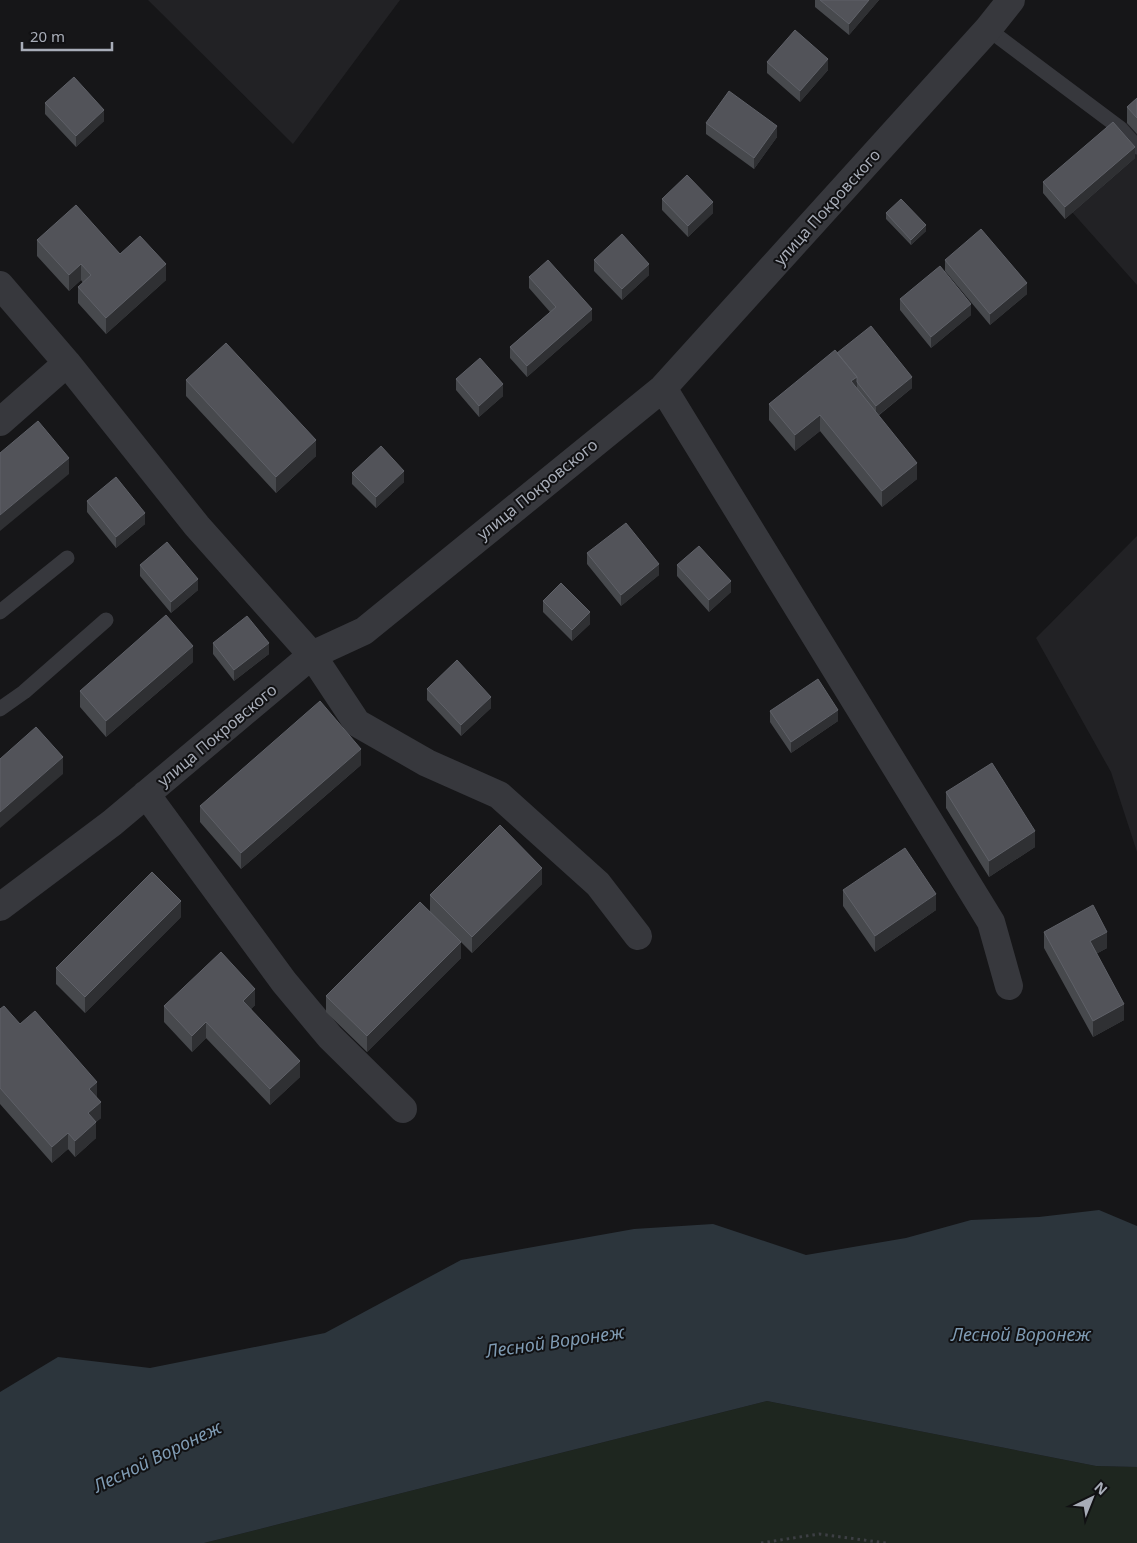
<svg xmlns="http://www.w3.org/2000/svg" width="1137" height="1543" font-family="'Noto Sans',sans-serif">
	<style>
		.built { fill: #222225 }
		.green { fill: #1e261f }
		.water { fill: #2c353c }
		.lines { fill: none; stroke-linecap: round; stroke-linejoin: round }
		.path { stroke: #3d3f44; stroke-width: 3; stroke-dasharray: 2.5 4; stroke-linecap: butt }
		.service { stroke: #37383d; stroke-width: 15 }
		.minor { stroke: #37383d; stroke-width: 28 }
		.wall { fill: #47494d }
		.shaded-wall { fill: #2f3033 }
		.building { fill: #525359; stroke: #5f6168 }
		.labels { text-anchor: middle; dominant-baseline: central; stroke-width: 4; stroke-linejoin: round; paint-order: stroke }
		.street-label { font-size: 16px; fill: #a8adb8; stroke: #111113 }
		.water-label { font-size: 18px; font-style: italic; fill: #7f9bb3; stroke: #111113 }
	</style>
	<rect width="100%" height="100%" fill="#161618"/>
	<path class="built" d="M148,0H400L293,144Z
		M1137,114V285L1072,212L1065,219L1043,193Z
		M1137,536V852L1111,772L1036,638Z"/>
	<path class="green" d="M767,1401L1096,1466L1137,1467V1543H204Z"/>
	<path class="water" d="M1099,1210L1137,1226V1467L1096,1466L767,1401L204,1543H0V1392L58,1357L150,1368L325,1333L461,1260L634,1229L713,1224L806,1255L906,1238L971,1220L1039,1217Z"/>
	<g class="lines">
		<path class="path" d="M761,1543L819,1534L886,1543"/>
		<path class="service" d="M988,29L1120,128L1137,147
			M0,612L67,558
			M0,709L24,692L106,620"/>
		<path class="minor" d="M0,285L67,363L197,526L312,655L357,723L427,763L499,795L598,884L638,936
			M663,388L991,922L1009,986
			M0,422L67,363
			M146,794L284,982L330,1037L403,1109
			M0,907L112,823L312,655L364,631L663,388L988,29L1011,0"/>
	</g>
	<path class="wall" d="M815,0H879L849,35L815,7Z
		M767,62L828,70L800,102L767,73Z
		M1137,98V134L1127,123V107Z
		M45,103L104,121L76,147L45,114Z
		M706,123L777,137L754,169L706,134Z
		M1135,158L1065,219L1043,193V182Z
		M662,199L713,213L688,237L662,210Z
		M886,213L926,231L911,245L886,219Z
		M37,240L120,254L166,280L106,334L78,303V287L83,283L81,280L69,291L37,256Z
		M594,260L649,275L622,300L594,271Z
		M945,260L1027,294L990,325L945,271Z
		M529,277L592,320L527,377L510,358V347L550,312L529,288Z
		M900,299L971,315L931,348L900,310Z
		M837,353L912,388L878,416L917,479L882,507L820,431L795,451L769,420V404Z
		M456,379L503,396L479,417L456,390Z
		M186,380L316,456L276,493L186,396Z
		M352,473L404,482L376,508L352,484Z
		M87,501L145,524L116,548L87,512Z
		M587,553L659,575L621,606L587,564Z
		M140,565L198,590L171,613L140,576Z
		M677,565L731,592L709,612L677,576Z
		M543,601L590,624L572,641L543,612Z
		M213,643L269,654L234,681L213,654Z
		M193,662L106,737L80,707V691Z
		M427,689L491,708L461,736L427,700Z
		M770,711L838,721L791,753L770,722Z
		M361,765L241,869L200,822V806Z
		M946,792L1035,847L989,877L946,808Z
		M542,884L472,953L461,942V958L367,1052L326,1012V996L430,911V895Z
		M843,890L936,910L875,952L843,906Z
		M181,917L85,1013L56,984V968Z
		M1044,932L1107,948L1096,954L1124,1020L1093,1037L1044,948Z
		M255,1005L251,1009L300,1077L270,1105L206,1038L192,1052L164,1022V1006Z
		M0,1009L20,1024L97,1098L101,1118L96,1122V1138L75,1157L68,1149L52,1163L0,1104Z"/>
	<path class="shaded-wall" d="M869,0H879L849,35V24Z
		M828,59V70L800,102V91Z
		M104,110V121L76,147V136Z
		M777,126V137L754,169V158Z
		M1135,147V158L1065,219V207Z
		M713,202V213L688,237V226Z
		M926,225V231L911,245V240Z
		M81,264V280L69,291V275Z
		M166,264V280L106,334V318Z
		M649,264V275L622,300V289Z
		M1027,283V294L990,325V314Z
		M971,304V315L931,348V337Z
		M592,309V320L527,377V366Z
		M857,377V393L851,381Z
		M912,377V388L876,417V406Z
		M503,384V396L479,417V406Z
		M820,415V431L795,451V435Z
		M316,440V456L276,493V477Z
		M69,458V474L0,531V515Z
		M917,463V479L882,507V491Z
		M404,471V482L376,508V497Z
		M145,513V524L116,548V537Z
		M659,564V575L621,606V595Z
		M198,579V590L171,613V602Z
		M731,581V592L709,612V600Z
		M590,612V624L572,641V630Z
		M269,643V654L234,681V670Z
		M193,646V662L106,737V721Z
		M491,697V708L461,736V725Z
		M838,710V721L791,753V742Z
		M361,749V765L241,869V853Z
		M63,757V774L0,828V812Z
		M1035,831V847L989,877V861Z
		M542,868V884L472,953V937Z
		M936,894V910L875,952V936Z
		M181,901V917L85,1013V997Z
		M1107,932V948L1090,957V941Z
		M461,942V958L367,1052V1036Z
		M255,989V1005L243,1017V1001Z
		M1124,1004V1020L1093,1037V1021Z
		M206,1022V1038L192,1052V1036Z
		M300,1061V1077L270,1105V1089Z
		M97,1082V1098L89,1089Z
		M101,1102V1118L96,1122V1138L75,1157V1141L88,1113Z
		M68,1133V1149L52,1163V1147Z"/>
	<path class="building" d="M820,0H869L849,24Z
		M795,30L828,59L800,91L767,62Z
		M74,77L104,110L76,136L45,103Z
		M729,91L777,126L754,158L706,123Z
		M1137,98V118L1127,107Z
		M1113,122L1135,147L1065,207L1043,182Z
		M687,175L713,202L688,226L662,199Z
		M901,199L926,225L911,240L886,213Z
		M76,205L120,254L140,236L166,264L106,318L78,287L91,275L81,264L69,275L37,240Z
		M981,229L1027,283L990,314L945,260Z
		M622,234L649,264L622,289L594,260Z
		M548,260L592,309L527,366L510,347L556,307L529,277Z
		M940,266L971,304L931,337L900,299Z
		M871,326L912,377L876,406L857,382V377L837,353Z
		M226,343L316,440L276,477L186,380Z
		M835,350L857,377L851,381L917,463L882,491L820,415L795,435L769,404Z
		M480,358L503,384L479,406L456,379Z
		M38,421L69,458L0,515V453Z
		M381,446L404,471L376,497L352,473Z
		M116,477L145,513L116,537L87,501Z
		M626,523L659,564L621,595L587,553Z
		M167,542L198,579L171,602L140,565Z
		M699,546L731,581L709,600L677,565Z
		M561,583L590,612L572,630L543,601Z
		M166,615L193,646L106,721L80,691Z
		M247,616L269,643L234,670L213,643Z
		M457,660L491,697L461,725L427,689Z
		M818,679L838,710L791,742L770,711Z
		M320,701L361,749L241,853L200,806Z
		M36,727L63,757L0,812V759Z
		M992,763L1035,831L989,861L946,792Z
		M500,825L542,868L472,937L430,895Z
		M905,848L936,894L875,936L843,890Z
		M152,872L181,901L85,997L56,968Z
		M420,902L461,942L367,1036L326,996Z
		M1093,905L1107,932L1090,941L1124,1004L1093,1021L1044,932Z
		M221,952L255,989L243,1001L300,1061L270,1089L206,1022L192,1036L164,1006Z
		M4,1006L20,1024L35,1011L97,1082L89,1089L101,1102L88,1113L96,1122L75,1141L68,1133L52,1147L0,1088V1009Z"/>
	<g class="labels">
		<g class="street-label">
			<text transform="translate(827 207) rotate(-48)">улица Покровского</text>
			<text transform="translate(537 489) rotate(-39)">улица Покровского</text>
			<text transform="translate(217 735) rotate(-40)">улица Покровского</text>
		</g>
		<g class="water-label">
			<text x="1021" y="1334">Лесной Воронеж</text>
			<text transform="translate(555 1341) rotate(-8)">Лесной Воронеж</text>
			<text transform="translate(157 1456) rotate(-26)">Лесной Воронеж</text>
		</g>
	</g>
	<g transform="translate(1092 1498) rotate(43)" stroke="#111113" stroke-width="4" paint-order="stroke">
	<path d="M0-4L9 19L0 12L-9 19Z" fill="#a8adb8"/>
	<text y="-8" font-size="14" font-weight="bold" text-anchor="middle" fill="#a8adb8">N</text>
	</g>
	<path d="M22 42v8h90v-8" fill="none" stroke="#a8adb8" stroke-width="2.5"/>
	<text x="30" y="42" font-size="15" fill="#a8adb8" stroke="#111113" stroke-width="4" paint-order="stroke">20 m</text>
</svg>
